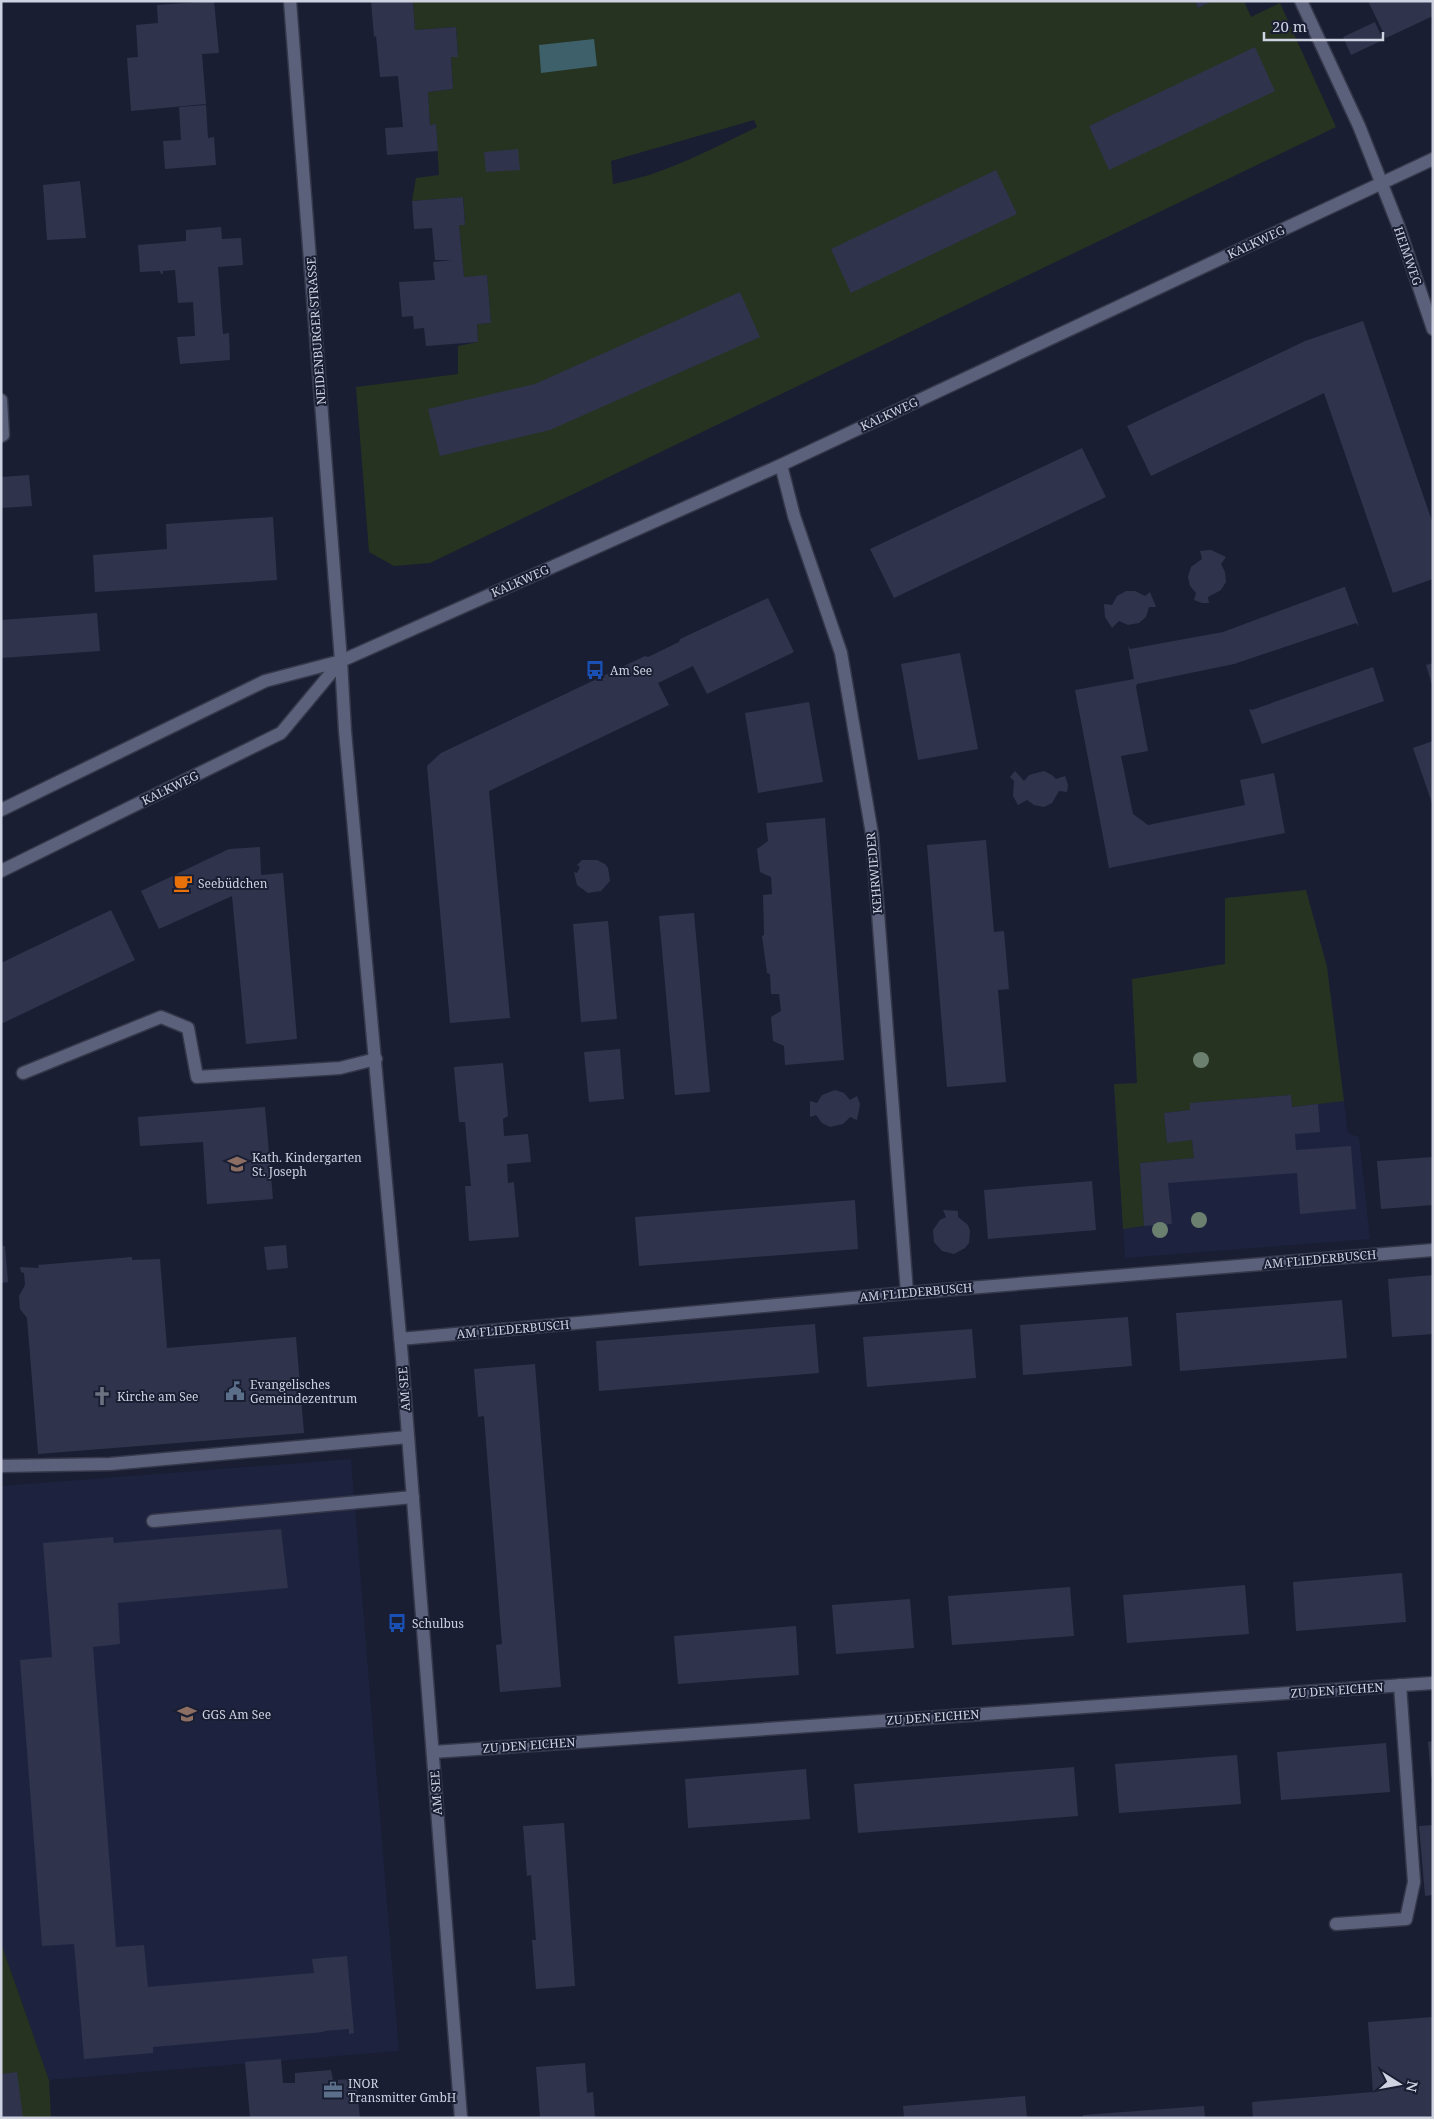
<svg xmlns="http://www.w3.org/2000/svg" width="1434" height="2119" font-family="'Noto Serif',serif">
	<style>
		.built { fill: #1d223e }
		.green { fill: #263320; fill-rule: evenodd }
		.water { fill: #3e606b }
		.building { fill: #2f344c }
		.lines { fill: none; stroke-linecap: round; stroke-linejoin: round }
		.lane-casing { stroke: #35384a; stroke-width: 15 }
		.street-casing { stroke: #35384a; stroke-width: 15 }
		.lane { stroke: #5b617b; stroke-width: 12 }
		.street { stroke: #5b617b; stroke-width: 12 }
		.tree { fill: #6c8070 }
		.labels { text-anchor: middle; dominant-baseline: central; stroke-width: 4; stroke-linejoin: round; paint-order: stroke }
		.street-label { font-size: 12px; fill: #ced2e1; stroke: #191e33 }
		.poi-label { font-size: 12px; fill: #ced2e1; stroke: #191e33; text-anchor: start }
	</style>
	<rect width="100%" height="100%" fill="#191e33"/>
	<path class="built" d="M1306,890L1327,967L1348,1133L1359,1137L1370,1239L1125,1258L1114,1084L1137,1083L1132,979L1225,964V898Z
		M351,1459L399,2051L49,2080L1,1943V1486Z"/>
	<path class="green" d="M413,1H1195L1198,8L1212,1H1244L1251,17L1280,3L1336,127L430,563L394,566L369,552L356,387L458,374V346L478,342L477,324L491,323L487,276L464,277L459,225L465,224L463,197L412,201L416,178L439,175L436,124L430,125L428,92L453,89L451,57L458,56L456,27L415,30ZM754,120L757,127C711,149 664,175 613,184L611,161Z
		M1306,890L1327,967L1344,1101L1292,1107L1291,1095L1190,1103V1110L1164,1113L1167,1142L1192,1140L1194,1158L1140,1163L1144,1226L1123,1229L1114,1084L1137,1083L1132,979L1225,964V898Z
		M1,1943L49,2080L51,2118H1Z"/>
	<path class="water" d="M594,39L597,66L541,73L539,45Z"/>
	<path class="building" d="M214,1L219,53L202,54L206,104L131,111L127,58L138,57L136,25L158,23L157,5Z
		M371,1H413L415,30L456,27L458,57H451L453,89L428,92L430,125L436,124L438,151L387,155L385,128L403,127L398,76L380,77L376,36L374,37Z
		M1195,1H1212L1198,8Z
		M1368,1H1433V16L1386,38Z
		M1375,22L1383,40L1351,55L1343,37Z
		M1255,47L1275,91L1109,170L1089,126Z
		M206,105L208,138L214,137L216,165L165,169L163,141L181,140L179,107Z
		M518,149L520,170L486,172L484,152Z
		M996,170L1017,214L851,293L831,249Z
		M80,181L86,238L47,240L43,185Z
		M463,197L465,225H459L464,277L487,275L491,323L477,324L478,342L426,346L424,328L414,329L413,316L402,317L399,282L435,280L433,262L452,260H435L432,228L414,229L412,201Z
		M221,227L222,239L241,238L243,265L218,267L223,334L229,333L230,360L180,364L177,337L195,336L193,302L178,303L175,270L163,271V274H161L160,271L140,272L138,245L186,241V230Z
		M740,292L760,337L550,430L440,456L428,409L535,384Z
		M1363,321L1433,524V579L1393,593L1324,393L1151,476L1127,426L1305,341Z
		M1082,448L1106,497L894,598L870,549Z
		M29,475L32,506L1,508V477Z
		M273,517L277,580L95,592L93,555L167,549L166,524Z
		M1211,550L1226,557L1221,564L1225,572L1226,582L1221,590L1208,597L1209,603H1202L1194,600L1196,593L1190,586L1188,577L1191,567L1202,559L1200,551Z
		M1344,587H1345L1359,626L1356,623L1234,664L1137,684L1136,687L1148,751L1121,756L1133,814L1148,825L1245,805L1240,780L1274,773L1285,833L1109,868L1075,690L1134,679L1128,646L1130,649L1223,632Z
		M1126,591H1135L1145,596L1150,592L1156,607H1149L1146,617L1139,623L1128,625L1119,621L1112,628L1105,617L1104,604L1112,605L1117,596Z
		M768,598L794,652L707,694L693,666L658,683L669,705L489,791L510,1018L450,1023L427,766L441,753L645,656L648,657L679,642L680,639Z
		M97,613L100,651L1,658V620Z
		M960,653L978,749L918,760L901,664Z
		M1433,663V685H1432L1426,665Z
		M1373,667L1384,701L1262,744L1249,709L1252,710Z
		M809,702L823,782L758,793L745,713Z
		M1433,741V803H1432L1413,748Z
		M1015,771L1024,781L1029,775L1044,771L1052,775L1056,779L1065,776L1068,785L1067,792L1059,791L1052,803L1044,807L1034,805L1027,800L1018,805L1013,796L1014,781L1010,777Z
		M825,818L844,1060L785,1065L784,1046L773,1041L771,1017L781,1011L779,994H771L770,974L767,973L762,936L764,935L763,895L772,894L771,877L760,872L757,849L768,841L766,823Z
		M986,840L994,932L1004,931L1009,989L998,990L1006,1082L947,1087L927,845Z
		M260,847L261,875L283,873L297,1039L246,1044L232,896L159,929L141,891L229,849Z
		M582,860H597L605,864L608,868L610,881L601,891L588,893L577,885L574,872L577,873L580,867L577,865Z
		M111,910L135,960L1,1024V963Z
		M694,913L710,1092L675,1095L659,916Z
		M608,921L617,1019L581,1022L573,924Z
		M620,1049L624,1099L589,1102L584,1052Z
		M503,1063L508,1116L503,1119L504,1136L528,1134L531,1162L507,1164L508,1183L514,1182V1184L519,1237L469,1241L465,1186H471L465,1122H459L454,1067Z
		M835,1090L844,1093L850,1100L857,1096L860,1104L857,1120L850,1117L843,1124L830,1127L822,1123L816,1115L810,1117V1101L817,1103L822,1095Z
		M1291,1095L1292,1107L1318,1104L1320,1132L1295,1134L1296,1150L1351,1146L1356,1209L1300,1214L1297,1173L1168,1183L1172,1224L1144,1226L1140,1163L1194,1158L1192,1140L1167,1143L1164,1113L1190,1110V1103Z
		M265,1107L273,1199L207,1204L203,1142L140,1146L138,1117Z
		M1433,1157V1205L1381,1209L1377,1161Z
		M1092,1181L1096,1230L988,1239L984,1190Z
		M855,1200L858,1249L639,1266L635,1217Z
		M943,1210L958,1211V1217L968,1225L970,1231L969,1243L965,1248L954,1254L942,1251L934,1242L933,1230L940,1220L946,1217Z
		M286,1245L288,1268L267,1270L264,1247Z
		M1,1246H5L8,1282L1,1283Z
		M132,1257V1260L160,1259L167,1348L296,1337L304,1433L38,1454L27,1318L20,1309L19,1296L25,1285L24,1273L21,1272L20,1267L39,1268L38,1265Z
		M1433,1275V1334L1392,1337L1388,1279Z
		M1342,1300L1347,1358L1180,1371L1176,1313Z
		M1128,1317L1132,1366L1023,1375L1020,1325Z
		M815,1324L819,1373L599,1391L596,1341Z
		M972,1329L976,1378L867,1387L863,1337Z
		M535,1364L561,1687L500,1692L496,1645L502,1644L484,1416L478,1417L474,1369Z
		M281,1529L288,1588L118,1603L120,1644L93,1647L116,1947L144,1945L148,1987L314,1973L312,1959L347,1956L354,2033L349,2034V2029L323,2031L324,2032L153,2047V2053L84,2059L74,1944L42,1946L20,1660L52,1657L43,1543L113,1537L114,1543Z
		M1402,1573L1406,1622L1296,1631L1293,1582Z
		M1245,1585L1249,1634L1127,1643L1123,1595Z
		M1070,1587L1074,1636L952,1645L948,1596Z
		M910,1599L914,1648L836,1654L832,1605Z
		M796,1626L799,1675L678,1684L674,1636Z
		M1433,1741V1777H1431L1428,1742Z
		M1386,1743L1390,1792L1281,1800L1277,1752Z
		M1237,1755L1241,1804L1119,1813L1115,1764Z
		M1074,1767L1078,1816L858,1833L854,1784Z
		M806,1769L810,1819L688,1828L685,1779Z
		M564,1823L575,1986L536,1989L532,1940H536L531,1875L527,1876L523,1826Z
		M1433,1825V1895L1425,1896L1419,1826Z
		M1433,2017V2118H1253L1252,2102L1373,2092L1368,2022Z
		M281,2059L283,2083H295V2073L331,2070L333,2080L356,2079L360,2118H250L245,2062Z
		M585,2063L587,2093L593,2092L595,2118H540L536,2067Z
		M17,2072L23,2118H1V2074Z
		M1025,2096L1027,2118H904L903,2106Z
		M1204,2106L1205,2118H1083V2115Z"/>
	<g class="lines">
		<g class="lane-casing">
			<path id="lane" d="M23,1073L161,1017L188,1028L197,1077L340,1068L376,1059
				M1,1466L110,1464L408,1437
				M153,1521L413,1497
				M1336,1924L1406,1919L1414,1882L1400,1685"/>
		</g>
		<g class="street-casing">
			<path id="street" d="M290,1L341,661L345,731L402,1358L461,2118
				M1301,1L1359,126L1398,225L1433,329
				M1,400L3,435L1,436
				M781,465L794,516L841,653L872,834L907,1293
				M1,810L265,681L341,661L781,465L1433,159
				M1,871L281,733L341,661
				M400,1339L907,1293L1433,1250
				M433,1752L1433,1683"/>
		</g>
		<use href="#lane" class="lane"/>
		<use href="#street" class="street"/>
	</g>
	<g class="tree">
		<circle cx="1201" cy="1060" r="8"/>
		<circle cx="1199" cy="1220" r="8"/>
		<circle cx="1160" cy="1230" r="8"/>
	</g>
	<defs>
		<g id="bus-bare" transform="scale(1.5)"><path d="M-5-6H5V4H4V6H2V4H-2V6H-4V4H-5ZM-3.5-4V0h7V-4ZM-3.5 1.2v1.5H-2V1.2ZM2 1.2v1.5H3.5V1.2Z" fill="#1a4fb4" stroke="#191e33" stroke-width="2.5" paint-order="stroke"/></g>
		<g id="cafe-bare" transform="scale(1.5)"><path d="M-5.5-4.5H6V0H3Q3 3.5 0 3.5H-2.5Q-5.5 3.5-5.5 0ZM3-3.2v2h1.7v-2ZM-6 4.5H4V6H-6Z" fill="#e8710a" stroke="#191e33" stroke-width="2.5" paint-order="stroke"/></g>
		<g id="school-bare" transform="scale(1.5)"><path d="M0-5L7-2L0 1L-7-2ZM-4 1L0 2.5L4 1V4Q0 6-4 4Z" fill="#8d6e63" stroke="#191e33" stroke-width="2.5" paint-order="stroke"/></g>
		<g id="civic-bare" transform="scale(1.5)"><path d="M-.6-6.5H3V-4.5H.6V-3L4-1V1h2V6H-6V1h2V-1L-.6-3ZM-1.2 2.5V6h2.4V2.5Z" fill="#5c6f8a" stroke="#191e33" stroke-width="2.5" paint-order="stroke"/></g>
		<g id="church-bare" transform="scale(1.5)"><path d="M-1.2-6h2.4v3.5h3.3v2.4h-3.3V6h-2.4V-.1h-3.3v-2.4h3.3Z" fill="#6b7280" stroke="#191e33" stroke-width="2.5" paint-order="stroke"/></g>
		<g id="office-bare" transform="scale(1.5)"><path d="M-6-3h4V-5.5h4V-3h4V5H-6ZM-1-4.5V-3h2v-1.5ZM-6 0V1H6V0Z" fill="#5c6f8a" stroke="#191e33" stroke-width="2.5" paint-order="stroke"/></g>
	</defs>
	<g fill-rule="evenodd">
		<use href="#bus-bare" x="595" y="670"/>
		<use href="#cafe-bare" x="183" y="883"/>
		<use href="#school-bare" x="237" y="1164"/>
		<use href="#civic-bare" x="235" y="1391"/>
		<use href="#church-bare" x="102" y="1396"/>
		<use href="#bus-bare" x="397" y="1623"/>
		<use href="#school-bare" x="187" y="1714"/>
		<use href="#office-bare" x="333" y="2090"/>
	</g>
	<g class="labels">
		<g class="street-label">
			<text transform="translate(1256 242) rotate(-25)">KALKWEG</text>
			<text transform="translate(1408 256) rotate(71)">HEIMWEG</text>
			<text transform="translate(316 331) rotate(-94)">NEIDENBURGER STRASSE</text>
			<text transform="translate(889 414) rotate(-25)">KALKWEG</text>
			<text transform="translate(520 581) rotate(-24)">KALKWEG</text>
			<text transform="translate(170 788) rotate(-26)">KALKWEG</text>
			<text transform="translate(874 873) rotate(-95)">KEHRWIEDER</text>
			<text transform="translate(1320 1259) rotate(-5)">AM FLIEDERBUSCH</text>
			<text transform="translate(916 1292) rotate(-5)">AM FLIEDERBUSCH</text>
			<text transform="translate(513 1329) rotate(-5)">AM FLIEDERBUSCH</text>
			<text transform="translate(404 1389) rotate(-94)">AM SEE</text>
			<text transform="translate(1337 1690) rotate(-4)">ZU DEN EICHEN</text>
			<text transform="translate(933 1717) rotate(-4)">ZU DEN EICHEN</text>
			<text transform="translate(529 1745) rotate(-4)">ZU DEN EICHEN</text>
			<text transform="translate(436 1793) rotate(-94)">AM SEE</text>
		</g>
		<g class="poi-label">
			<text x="610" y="670">Am See</text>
			<text x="198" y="883">Seebüdchen</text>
			<text x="252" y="1157">Kath. Kindergarten<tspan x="252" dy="14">St. Joseph</tspan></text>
			<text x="250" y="1384">Evangelisches<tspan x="250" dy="14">Gemeindezentrum</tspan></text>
			<text x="117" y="1396">Kirche am See</text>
			<text x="412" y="1623">Schulbus</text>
			<text x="202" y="1714">GGS Am See</text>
			<text x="348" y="2083">INOR<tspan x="348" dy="14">Transmitter GmbH</tspan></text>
		</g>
	</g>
	<rect width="1434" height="2119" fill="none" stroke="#ced2e1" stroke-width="5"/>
	<g transform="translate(1399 2084) rotate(101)" stroke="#191e33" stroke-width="4" paint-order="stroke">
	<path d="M0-4L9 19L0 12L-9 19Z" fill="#ced2e1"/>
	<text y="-8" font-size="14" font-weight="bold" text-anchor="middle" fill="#ced2e1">N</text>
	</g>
	<path d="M1264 32v8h119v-8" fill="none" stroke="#ced2e1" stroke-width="2.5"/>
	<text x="1272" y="32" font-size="15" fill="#ced2e1" stroke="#191e33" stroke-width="4" paint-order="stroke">20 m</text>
</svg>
